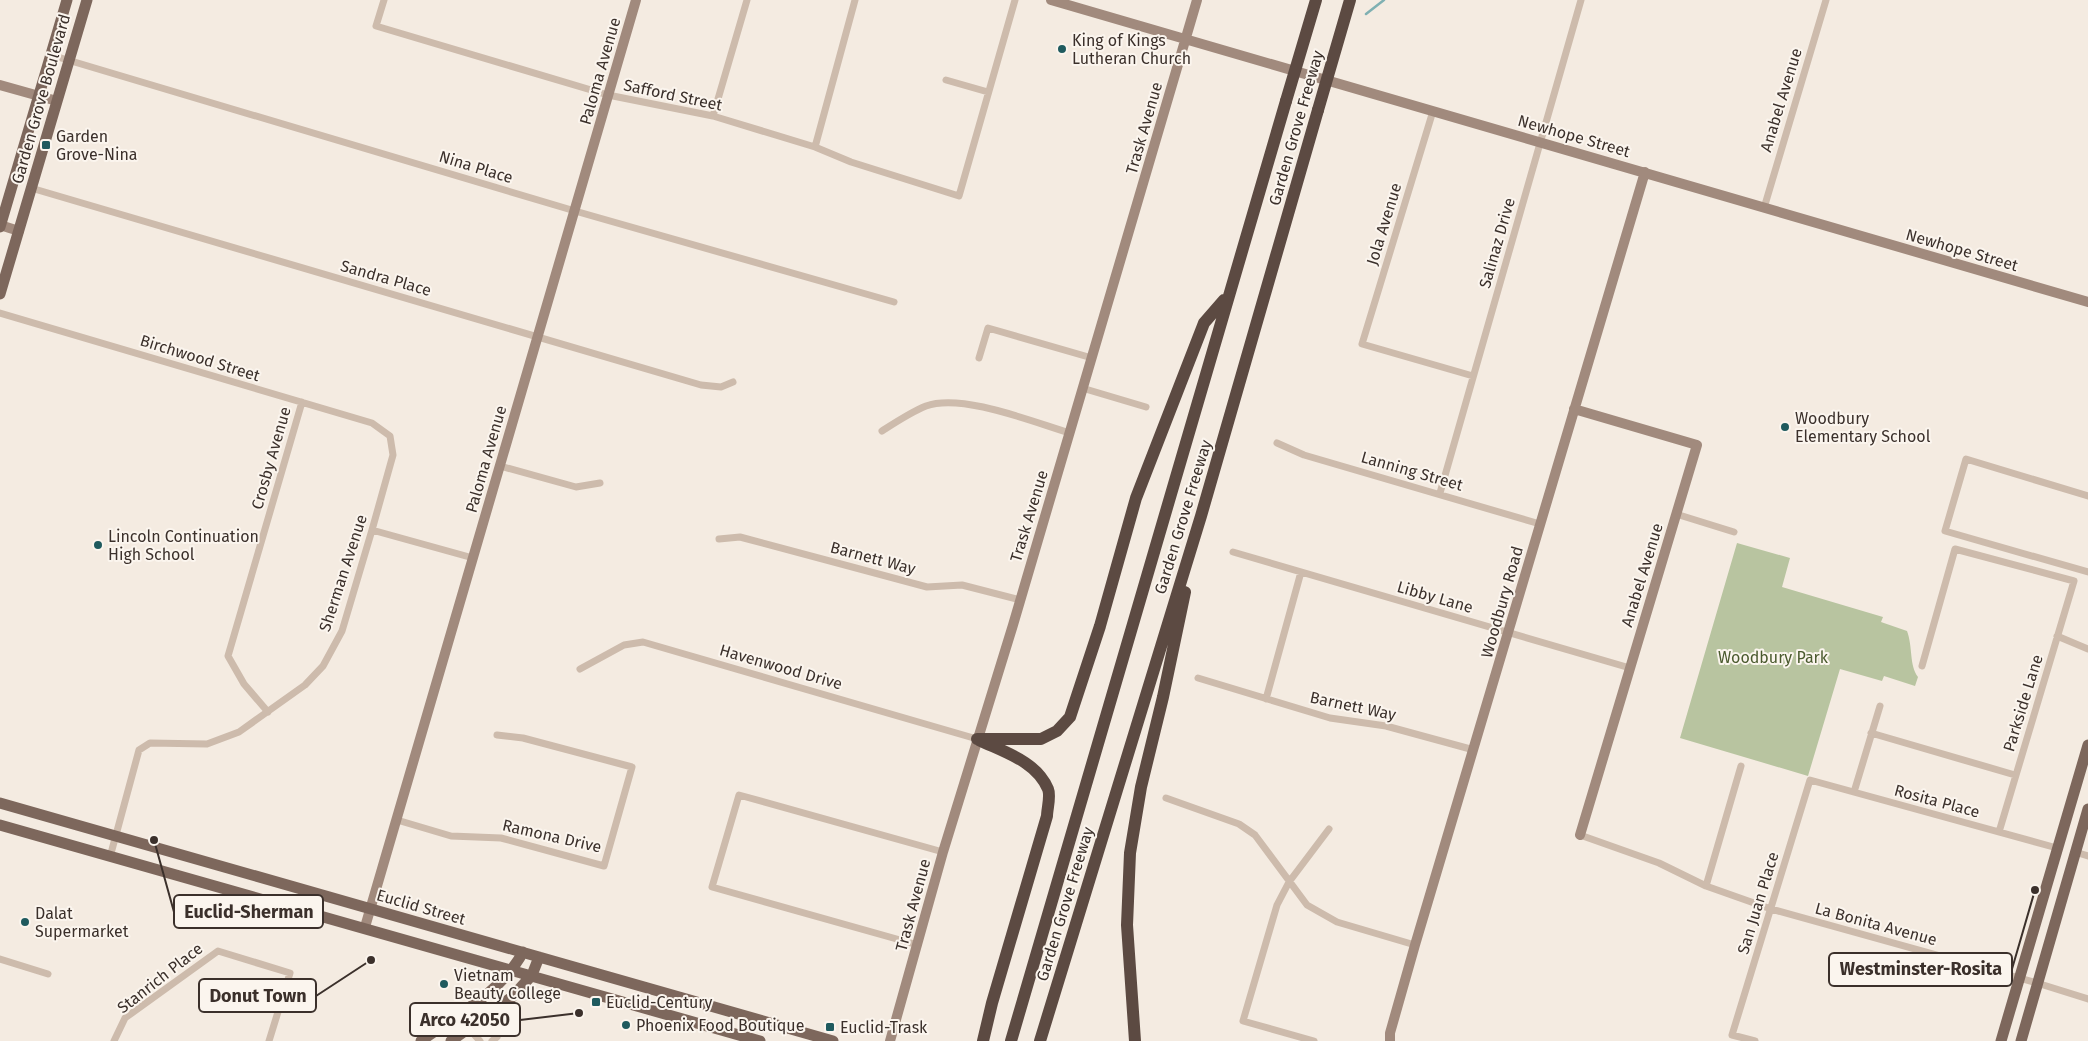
<svg xmlns="http://www.w3.org/2000/svg" width="2088" height="1041" font-family="'Fira Sans',sans-serif">
	<style>
		.green { fill: #b8c4a0 }
		.lines { fill: none; stroke-linecap: round; stroke-linejoin: round }
		.stream { stroke: #7fb0b2; stroke-width: 2.5 }
		.street { stroke: #cdbbac; stroke-width: 7 }
		.secondary { stroke: #a18a7d; stroke-width: 10 }
		.primary { stroke: #7d675c; stroke-width: 11 }
		.highway { stroke: #5c4a42; stroke-width: 12 }
		.highway-bridge { stroke: #5c4a42; stroke-width: 12 }
		.poi-dot { fill: #1f5a5e; stroke: #fbf5ee; stroke-width: 2 }
		.labels { text-anchor: middle; dominant-baseline: central; stroke-width: 4; stroke-linejoin: round; paint-order: stroke }
		.poi-label { font-size: 16px; fill: #3b302b; stroke: #fbf5ee; text-anchor: start }
		.street-label { font-size: 16px; fill: #3b302b; stroke: #fbf5ee }
		.park-label { font-size: 16px; fill: #4a5a2e; stroke: #fbf5ee }
		.leader { fill: none; stroke: #3b302b; stroke-width: 2 }
		.callout-dot { fill: #3b302b; stroke: #fbf5ee; stroke-width: 2 }
		.callout { fill: #fbf5ee; stroke: #3b302b; stroke-width: 2 }
		.callout-label { font-size: 18px; text-anchor: middle; font-weight: bold; fill: #3b302b }
	</style>
	<rect width="100%" height="100%" fill="#f4ebe1"/>
	<path class="green" d="M1737,543L1790,558L1782,587L1883,617L1881,622L1907,631C1913,647 1909,665 1918,677L1915,686L1884,676L1882,681L1840,669L1808,776L1680,738Z"/>
	<g class="lines">
		<path class="stream" d="M1366,14L1384,0"/>
		<path class="street" d="M384,0L376,26L608,95L713,116L815,147L851,162L959,196L1015,0
			M51,55L575,211L894,302
			M946,80L988,92
			M1433,111L1362,344L1473,376
			M713,116L747,0
			M815,147L855,0
			M31,188L701,385L721,387L733,382
			M1764,208L1826,0
			M0,313L372,423L390,436L393,455L372,530L342,631L323,666L305,685L239,732L207,744L150,743L139,750L110,857
			M979,358L988,328L1092,358
			M1082,388L1146,407
			M882,431C896,422 911,412 926,406C962,393 1033,422 1070,433
			M1277,443L1304,455L1540,524
			M500,466L576,487L600,483
			M1440,493L1581,0
			M2088,496L1966,459L1945,531L2088,572
			M1676,514L1734,532
			M372,530L473,558
			M719,539L740,537L927,587L962,585L1020,600
			M1233,552L1630,668
			M2057,636L2088,649
			M1922,666L1955,549L2074,581L1999,832
			M580,669L624,645L643,642L977,739
			M1198,678L1330,718L1386,726L1474,750
			M1266,699L1301,572
			M268,712L244,684L228,656L302,402
			M1871,733L2015,775
			M1854,792L1880,706
			M1166,798L1239,824L1255,835L1307,905L1337,922L1415,945
			M397,820L451,836L501,838L604,866L632,767L523,738L497,735
			M1580,835L1659,863L1706,886L1771,909L2037,983L2088,999
			M2075,852L2088,856
			M1706,886L1741,766
			M918,945L712,887L739,795L943,852
			M0,959L48,974
			M469,1029L480,1041
			M114,1041L125,1018L218,951L290,973L269,1041
			M492,1041L497,1037
			M1314,1041L1243,1021L1277,905L1289,882L1329,829
			M1755,1041L1732,1035L1810,780L2057,848"/>
		<path class="secondary" d="M1051,0L2088,302
			M0,85L57,101
			M0,225L19,231
			M1574,409L1697,445L1580,835
			M365,927L636,0
			M890,1041L943,852L1013,625L1197,0
			M1390,1041V1033L1415,945L1645,172"/>
		<path class="primary" d="M0,227L67,0
			M0,294L87,0
			M0,803L833,1041
			M0,825L760,1041
			M421,1041C456,1015 502,992 523,952
			M451,1041L512,997L532,975L539,957
			M2001,1041L2088,745
			M2021,1041L2088,809"/>
		<path class="highway" d="M977,739H1041L1057,731L1070,717L1100,626L1136,498L1204,323L1224,300
			M979,740C1004,752 1036,761 1048,789C1051,796 1047,809 1047,816L992,1003L983,1041
			M1011,1041L1286,101
			M1040,1041L1201,516L1318,110
			M1135,1041L1127,925L1130,853L1141,787L1163,697L1185,592"/>
		<path class="highway-bridge" d="M1286,101L1316,0
			M1318,110L1350,0"/>
	</g>
	<g class="poi-dot">
		<circle cx="1062" cy="49" r="5"/>
		<rect x="41" y="140" width="10" height="10" rx="2.5"/>
		<circle cx="1785" cy="427" r="5"/>
		<circle cx="98" cy="545" r="5"/>
		<circle cx="25" cy="922" r="5"/>
		<circle cx="444" cy="984" r="5"/>
		<rect x="591" y="997" width="10" height="10" rx="2.5"/>
		<circle cx="626" cy="1025" r="5"/>
		<rect x="825" y="1022" width="10" height="10" rx="2.5"/>
	</g>
	<g class="labels">
		<g class="poi-label">
			<text x="1072" y="40">King of Kings<tspan x="1072" dy="18">Lutheran Church</tspan></text>
			<text x="56" y="136">Garden<tspan x="56" dy="18">Grove-Nina</tspan></text>
			<text x="1795" y="418">Woodbury<tspan x="1795" dy="18">Elementary School</tspan></text>
			<text x="108" y="536">Lincoln Continuation<tspan x="108" dy="18">High School</tspan></text>
			<text x="35" y="913">Dalat<tspan x="35" dy="18">Supermarket</tspan></text>
			<text x="454" y="975">Vietnam<tspan x="454" dy="18">Beauty College</tspan></text>
			<text x="606" y="1002">Euclid-Century</text>
			<text x="636" y="1025">Phoenix Food Boutique</text>
			<text x="840" y="1027">Euclid-Trask</text>
		</g>
		<g class="street-label">
			<text transform="translate(600 71) rotate(-74)">Paloma Avenue</text>
			<text transform="translate(673 95) rotate(12)">Safford Street</text>
			<text transform="translate(41 99) rotate(-74)">Garden Grove Boulevard</text>
			<text transform="translate(1781 100) rotate(-73)">Anabel Avenue</text>
			<text transform="translate(1144 128) rotate(-74)">Trask Avenue</text>
			<text transform="translate(1296 128) rotate(-74)">Garden Grove Freeway</text>
			<text transform="translate(1574 136) rotate(16)">Newhope Street</text>
			<text transform="translate(476 167) rotate(17)">Nina Place</text>
			<text transform="translate(1384 224) rotate(-73)">Jola Avenue</text>
			<text transform="translate(1497 243) rotate(-74)">Salinaz Drive</text>
			<text transform="translate(1962 250) rotate(16)">Newhope Street</text>
			<text transform="translate(386 278) rotate(16)">Sandra Place</text>
			<text transform="translate(200 358) rotate(17)">Birchwood Street</text>
			<text transform="translate(271 458) rotate(-74)">Crosby Avenue</text>
			<text transform="translate(486 459) rotate(-74)">Paloma Avenue</text>
			<text transform="translate(1412 471) rotate(16)">Lanning Street</text>
			<text transform="translate(1029 516) rotate(-73)">Trask Avenue</text>
			<text transform="translate(1183 517) rotate(-73)">Garden Grove Freeway</text>
			<text transform="translate(873 558) rotate(15)">Barnett Way</text>
			<text transform="translate(343 573) rotate(-72)">Sherman Avenue</text>
			<text transform="translate(1642 575) rotate(-73)">Anabel Avenue</text>
			<text transform="translate(1435 597) rotate(16)">Libby Lane</text>
			<text transform="translate(1502 602) rotate(-74)">Woodbury Road</text>
			<text transform="translate(781 667) rotate(16)">Havenwood Drive</text>
			<text transform="translate(2023 703) rotate(-73)">Parkside Lane</text>
			<text transform="translate(1353 706) rotate(12)">Barnett Way</text>
			<text transform="translate(1937 801) rotate(15)">Rosita Place</text>
			<text transform="translate(552 836) rotate(13)">Ramona Drive</text>
			<text transform="translate(1758 903) rotate(-73)">San Juan Place</text>
			<text transform="translate(1065 904) rotate(-73)">Garden Grove Freeway</text>
			<text transform="translate(913 905) rotate(-75)">Trask Avenue</text>
			<text transform="translate(421 907) rotate(16)">Euclid Street</text>
			<text transform="translate(1876 924) rotate(15)">La Bonita Avenue</text>
			<text transform="translate(160 978) rotate(-38)">Stanrich Place</text>
		</g>
		<g class="park-label">
			<text x="1773" y="657">Woodbury Park</text>
		</g>
	</g>
	<path class="leader" d="M154 840L174 912M2035 890L2012 969M371 960L316 996M579 1013L520 1020"/>
	<g class="callout-dot">
		<circle cx="154" cy="840" r="5"/>
		<circle cx="2035" cy="890" r="5"/>
		<circle cx="371" cy="960" r="5"/>
		<circle cx="579" cy="1013" r="5"/>
	</g>
	<g class="callout">
		<rect x="174" y="895" width="149" height="33" rx="5"/>
		<rect x="1829" y="953" width="183" height="33" rx="5"/>
		<rect x="199" y="979" width="117" height="33" rx="5"/>
		<rect x="410" y="1003" width="110" height="33" rx="5"/>
	</g>
	<g class="callout-label">
		<text x="249" y="918">Euclid-Sherman</text>
		<text x="1921" y="975">Westminster-Rosita</text>
		<text x="258" y="1002">Donut Town</text>
		<text x="465" y="1026">Arco 42050</text>
	</g>
</svg>
